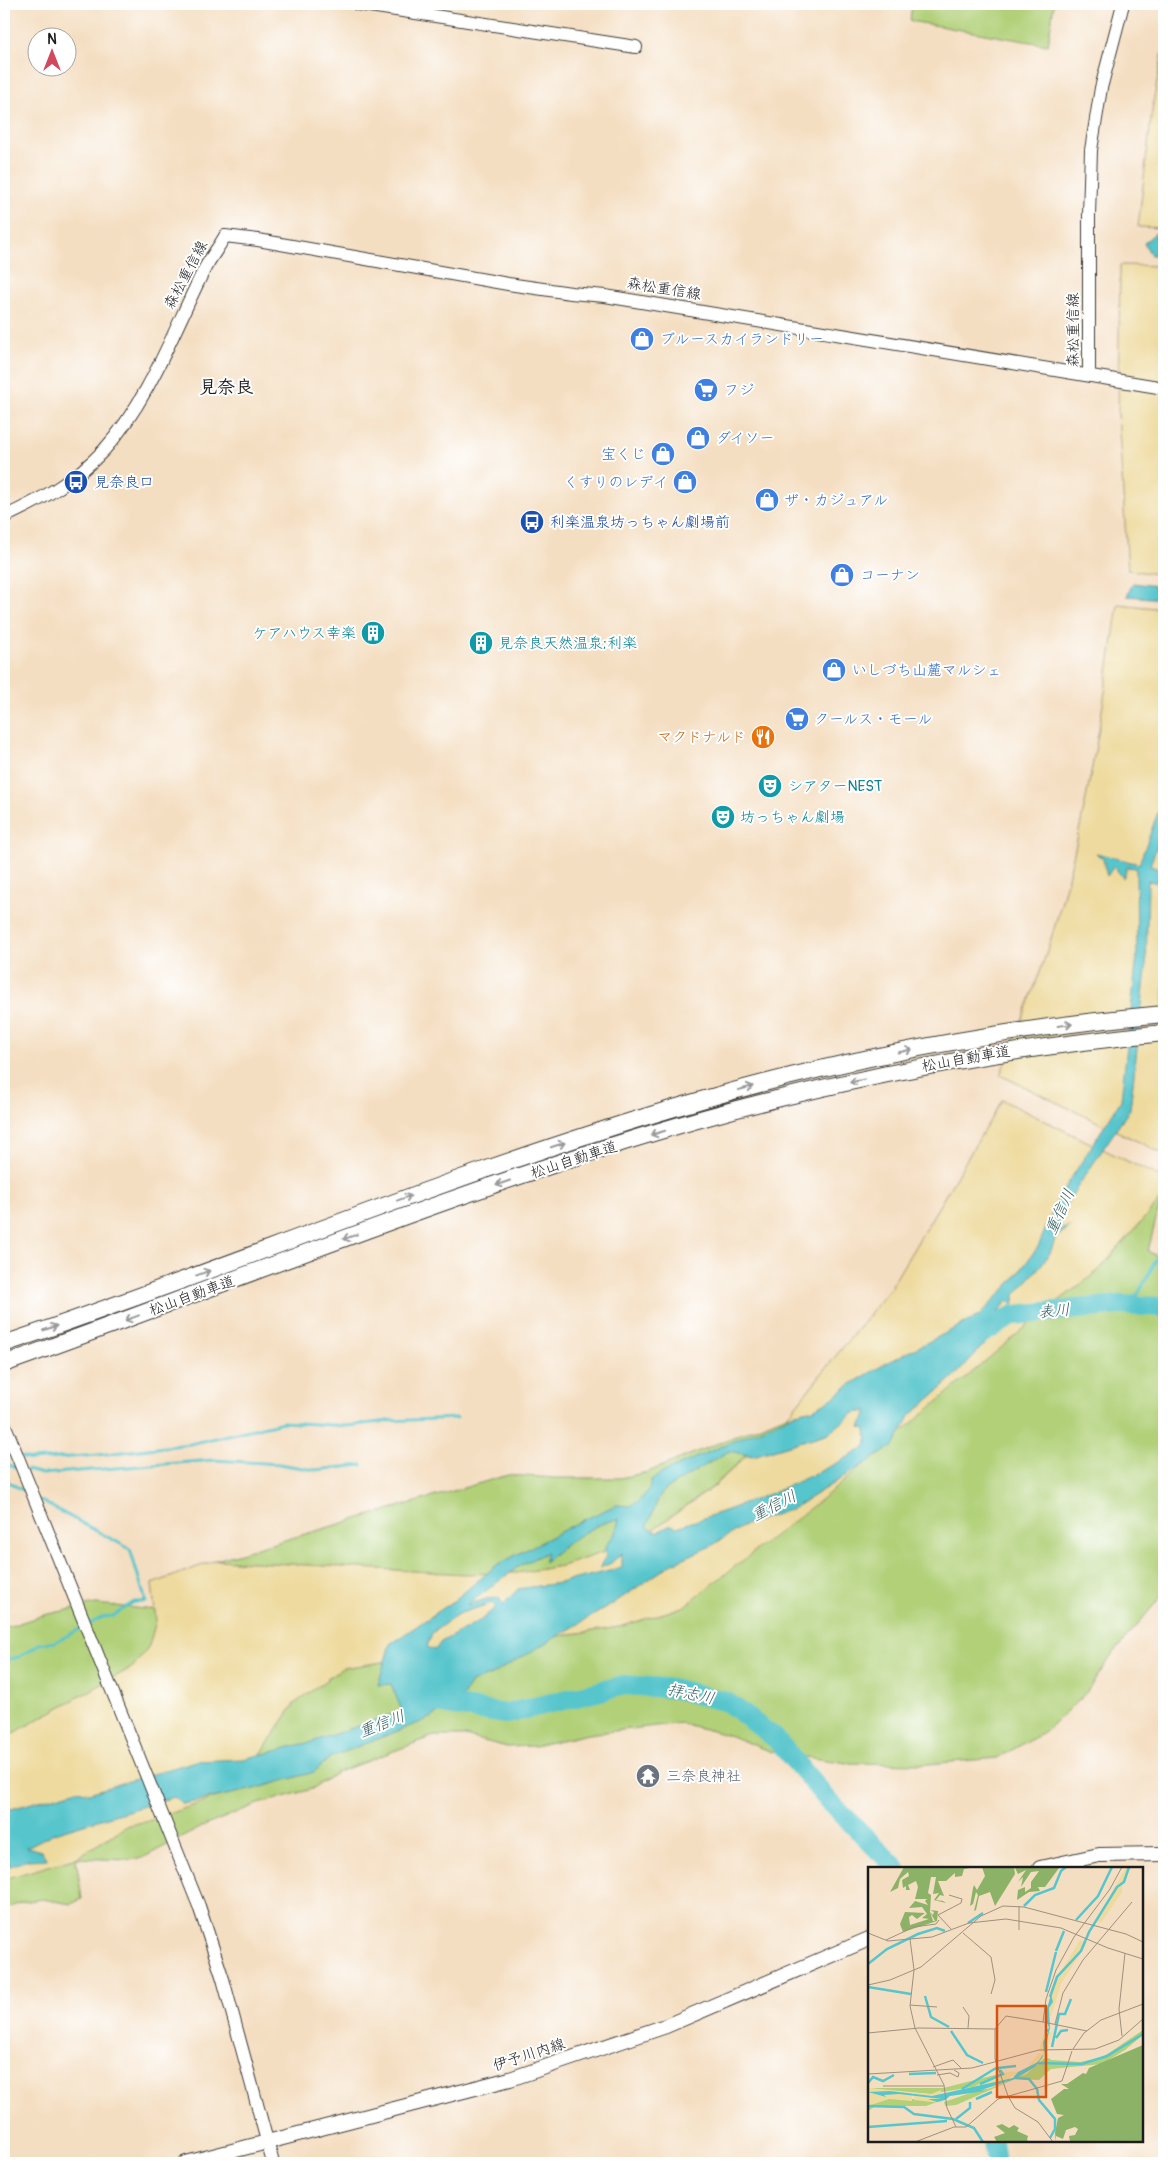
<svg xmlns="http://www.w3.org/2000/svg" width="1168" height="2167" font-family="Pangolin,'Klee One',sans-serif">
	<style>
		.green { fill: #b1d078; stroke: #66764a }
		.sand { fill: #eeda9e; stroke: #857b5d }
		.water { fill: #57c5cc; stroke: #3a7074; fill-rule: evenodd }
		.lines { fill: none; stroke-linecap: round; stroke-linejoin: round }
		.stream { stroke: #57c5cc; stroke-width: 3 }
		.river { stroke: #57c5cc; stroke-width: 20 }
		.secondary-casing { stroke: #3c3935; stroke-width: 14 }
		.primary-casing { stroke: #3c3935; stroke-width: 16 }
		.highway-casing { stroke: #3c3935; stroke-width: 18 }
		.secondary { stroke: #fff; stroke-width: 12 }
		.primary { stroke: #fff; stroke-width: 14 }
		.highway { stroke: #fff; stroke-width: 16 }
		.oneway { stroke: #999 }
		.labels { text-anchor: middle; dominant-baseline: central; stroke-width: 4; stroke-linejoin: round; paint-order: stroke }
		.street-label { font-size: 15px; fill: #1c1c1c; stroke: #fff }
		.shop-label { font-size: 15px; fill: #366cbe; stroke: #fff; text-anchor: start }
		.transit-label { font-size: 15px; fill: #164399; stroke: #fff; text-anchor: start }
		.culture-label { font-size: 15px; fill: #0d838f; stroke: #fff; text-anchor: start }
		.food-label { font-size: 15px; fill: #c56008; stroke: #fff; text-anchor: end }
		.worship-label { font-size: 15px; fill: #5b616d; stroke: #fff; text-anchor: start }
		.water-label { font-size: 16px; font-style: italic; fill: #346062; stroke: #fff }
		.quarter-label { font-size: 18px; font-weight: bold; fill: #1c1c1c; stroke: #fff }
		.inset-river { fill: none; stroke: #57c5cc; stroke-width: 2.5 }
		.inset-road { fill: none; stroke: #9e907f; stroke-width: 1 }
		.view { fill: #d4530e; fill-opacity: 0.15; stroke: #d4530e; stroke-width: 2.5 }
		.inset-edge { fill: none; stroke: #1c1c1c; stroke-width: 2.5 }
	</style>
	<rect width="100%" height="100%" fill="#fff"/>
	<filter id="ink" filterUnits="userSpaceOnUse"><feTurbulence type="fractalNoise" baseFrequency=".02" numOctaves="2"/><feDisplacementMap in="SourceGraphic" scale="10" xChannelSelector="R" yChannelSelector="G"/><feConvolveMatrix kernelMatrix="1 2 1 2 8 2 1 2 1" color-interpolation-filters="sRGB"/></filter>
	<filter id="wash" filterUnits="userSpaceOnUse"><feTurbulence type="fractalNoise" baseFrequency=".0096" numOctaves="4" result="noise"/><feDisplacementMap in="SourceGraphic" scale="20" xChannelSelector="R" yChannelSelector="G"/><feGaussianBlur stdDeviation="1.12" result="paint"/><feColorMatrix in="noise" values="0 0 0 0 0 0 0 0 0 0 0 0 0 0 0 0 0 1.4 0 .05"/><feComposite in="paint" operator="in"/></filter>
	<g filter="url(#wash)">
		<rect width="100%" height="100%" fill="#f4dec1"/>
		<path class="green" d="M912,4H1054L1048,45L910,21Z
			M1161,1199L1148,1251L1164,1260V1593L1113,1654L1086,1693L1043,1733L997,1758L928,1764L847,1763L771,1752L731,1736L681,1723L588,1734L535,1746L507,1747L465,1736H434L338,1772L312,1789L255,1805L204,1826L144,1857L128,1860L76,1858L82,1899L71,1904L42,1899L22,1902L4,1910V1879L76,1858L128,1825L148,1821L237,1790L294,1704L342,1668L619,1627L683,1607L1035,1319L1099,1270Z
			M789,1414L714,1486L635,1542L562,1566L517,1573L464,1574L216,1560L508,1475L555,1478H620L648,1472Z
			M96,1604L155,1610L156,1621L149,1646L133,1667L10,1735L4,1737V1628L44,1615Z"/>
		<path class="sand" d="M1164,45V228L1138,227L1153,103Z
			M1120,265L1164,266V575L1128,570L1118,415Z
			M1118,604L1164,609V1154L1000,1075C1020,1025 1041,974 1056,922C1086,818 1103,711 1118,604Z
			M1002,1100L1164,1179V1190L1161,1199L1099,1270L1035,1319L837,1487L683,1607L619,1627L342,1668L294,1704L237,1790L148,1821L128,1825L76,1858L4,1879V1737L10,1735L133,1667L149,1646L156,1621L152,1584L216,1560L464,1574L517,1573L562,1566L635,1542L715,1486L789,1414L889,1290Z"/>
		<path class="water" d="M1164,230V255H1151L1144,243L1154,234Z
			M1133,583L1164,587V599L1127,596Z
			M1164,796V827L1150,865L1164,869V884L1148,881L1146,970L1130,1109L1066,1204L1057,1230L1070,1227L1056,1237L1050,1253L1041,1265L1015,1295L1013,1305L1008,1300L997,1314L991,1337L955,1376L910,1416L895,1445L792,1509L745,1525L711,1546L673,1563L611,1605L491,1675L471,1683L463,1695L431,1718L331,1757L314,1772L255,1789L183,1804L174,1797L54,1833L27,1847L41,1851L47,1859L28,1860L4,1868V1811L78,1790L89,1793L196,1761L243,1759L315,1741L402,1711L391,1684L378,1685L390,1644L451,1603L497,1565L577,1523L616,1505L630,1506L638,1502L649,1490L651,1480L666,1471L796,1413L813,1409L830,1400L851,1384L885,1364L979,1316L1014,1279L1038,1247L1058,1199L1121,1100L1137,956L1136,868L1127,867L1123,878L1114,866L1107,876L1103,859L1096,853L1139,864ZM868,1411L860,1427L866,1429L867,1444L863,1449C804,1482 742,1506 677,1527L671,1525L657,1532L647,1527L659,1497L666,1489L729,1451L753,1456L829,1433L854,1413ZM619,1519L615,1533L605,1547L606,1557L600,1568L611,1563L622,1553V1568L559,1583L518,1589L503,1605L499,1598L486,1599L467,1605L519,1566L547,1552L544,1562C566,1544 590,1524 619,1519ZM492,1603L496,1607L481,1620L441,1642L435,1650L427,1647L432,1633L458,1614Z"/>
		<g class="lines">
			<path class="stream" d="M1120,1305L1138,1294L1164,1245
				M4,1451L13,1454
				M21,1457L31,1460L98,1455L190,1444L283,1422L347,1426L388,1421L457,1418
				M4,1464L19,1468
				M27,1470L42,1474L214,1460L279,1464L315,1470L362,1465
				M4,1479L27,1493
				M39,1500L130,1549L146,1602H134L113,1616L103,1617L90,1624
				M4,1660L19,1657L39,1644L55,1642L84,1627"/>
			<path class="river" d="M971,1340L1014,1315L1120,1305L1164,1307
				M423,1701L506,1714L625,1685L676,1689L727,1702L775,1738L828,1800L896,1868
				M993,2141L996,2163"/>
		</g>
	</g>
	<g filter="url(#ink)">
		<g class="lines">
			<g class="secondary-casing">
				<path id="secondary" d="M357,4L636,47
					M1089,376V215L1091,150L1101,88L1123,4
					M4,517C41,500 76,480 104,450C150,399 174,329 205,268C211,257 219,247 225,236L258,240L508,284L571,293L605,296L1164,388
					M4,1423L199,1906L223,1979L273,2163"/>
			</g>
			<g class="primary-casing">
				<path id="primary" d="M1040,1868L1099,1855L1164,1854
					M186,2163L510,2079L666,2026L869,1939"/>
			</g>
			<g class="highway-casing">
				<path id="highway" d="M4,1344C236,1265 463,1169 698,1101C850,1057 1007,1028 1164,1014
					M4,1364C237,1281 466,1186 704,1118C855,1076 1009,1048 1164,1033"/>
			</g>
			<use href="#secondary" class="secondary"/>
			<use href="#primary" class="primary"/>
			<use href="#highway" class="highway"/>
		</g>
		<defs><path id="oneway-shaft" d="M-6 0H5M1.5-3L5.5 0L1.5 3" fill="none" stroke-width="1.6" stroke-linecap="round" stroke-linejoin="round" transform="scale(1.25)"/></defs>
		<g class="oneway">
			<use href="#oneway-shaft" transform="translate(1065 1025) rotate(-8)"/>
			<use href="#oneway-shaft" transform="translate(905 1051) rotate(-12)"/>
			<use href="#oneway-shaft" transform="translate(857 1081) rotate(168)"/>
			<use href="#oneway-shaft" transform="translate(746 1088) rotate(-15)"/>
			<use href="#oneway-shaft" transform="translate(658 1133) rotate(163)"/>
			<use href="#oneway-shaft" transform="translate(558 1145) rotate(-18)"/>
			<use href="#oneway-shaft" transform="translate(503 1183) rotate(161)"/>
			<use href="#oneway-shaft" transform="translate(404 1198) rotate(-20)"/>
			<use href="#oneway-shaft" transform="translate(350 1237) rotate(160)"/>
			<use href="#oneway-shaft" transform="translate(203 1273) rotate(-20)"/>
			<use href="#oneway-shaft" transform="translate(132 1318) rotate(160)"/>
			<use href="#oneway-shaft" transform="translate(50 1328) rotate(-19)"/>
		</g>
	</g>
	<defs>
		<g id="shop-disc" transform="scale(1.25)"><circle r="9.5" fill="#3f7fe0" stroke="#fff"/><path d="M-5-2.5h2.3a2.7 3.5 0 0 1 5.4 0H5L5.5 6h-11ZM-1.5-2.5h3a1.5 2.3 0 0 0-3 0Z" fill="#fff"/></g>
		<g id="supermarket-disc" transform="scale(1.25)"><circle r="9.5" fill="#3f7fe0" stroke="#fff"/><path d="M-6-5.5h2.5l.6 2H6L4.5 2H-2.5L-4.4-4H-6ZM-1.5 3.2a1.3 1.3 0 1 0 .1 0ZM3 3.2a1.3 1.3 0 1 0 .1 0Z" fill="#fff"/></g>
		<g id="bus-disc" transform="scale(1.25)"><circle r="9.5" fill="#1a4fb4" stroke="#fff"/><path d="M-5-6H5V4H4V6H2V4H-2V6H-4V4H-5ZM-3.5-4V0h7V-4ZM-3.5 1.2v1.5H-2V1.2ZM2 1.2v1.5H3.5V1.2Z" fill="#fff"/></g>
		<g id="building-disc" transform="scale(1.25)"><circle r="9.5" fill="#0f9aa8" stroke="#fff"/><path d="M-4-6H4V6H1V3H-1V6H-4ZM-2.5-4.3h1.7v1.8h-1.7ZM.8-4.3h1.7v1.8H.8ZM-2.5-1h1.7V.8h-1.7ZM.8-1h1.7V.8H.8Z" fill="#fff"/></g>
		<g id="restaurant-disc" transform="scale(1.25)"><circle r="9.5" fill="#e8710a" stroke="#fff"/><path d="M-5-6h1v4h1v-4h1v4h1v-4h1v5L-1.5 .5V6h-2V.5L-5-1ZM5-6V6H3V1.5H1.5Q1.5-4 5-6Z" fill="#fff"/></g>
		<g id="theatre-disc" transform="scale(1.25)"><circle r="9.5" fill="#0f9aa8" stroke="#fff"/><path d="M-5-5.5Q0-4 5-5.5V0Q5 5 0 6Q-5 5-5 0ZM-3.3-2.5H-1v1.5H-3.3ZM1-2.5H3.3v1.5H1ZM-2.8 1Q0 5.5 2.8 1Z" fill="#fff"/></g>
		<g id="temple-disc" transform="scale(1.25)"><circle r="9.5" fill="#6b7280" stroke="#fff"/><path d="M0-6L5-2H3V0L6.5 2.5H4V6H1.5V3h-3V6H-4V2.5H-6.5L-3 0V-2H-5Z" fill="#fff"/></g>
	</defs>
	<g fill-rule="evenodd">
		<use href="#shop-disc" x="642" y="339"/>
		<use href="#supermarket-disc" x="706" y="390"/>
		<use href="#shop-disc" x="698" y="438"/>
		<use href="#shop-disc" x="663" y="454"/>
		<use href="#bus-disc" x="76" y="482"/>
		<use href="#shop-disc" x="685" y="482"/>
		<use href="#shop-disc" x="767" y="500"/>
		<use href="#bus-disc" x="532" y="522"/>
		<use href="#shop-disc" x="842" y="575"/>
		<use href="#building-disc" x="373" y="633"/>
		<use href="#building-disc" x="481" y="643"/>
		<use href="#shop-disc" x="834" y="670"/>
		<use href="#supermarket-disc" x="797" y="719"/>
		<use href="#restaurant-disc" x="763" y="737"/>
		<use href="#theatre-disc" x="770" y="786"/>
		<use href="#theatre-disc" x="723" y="817"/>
		<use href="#temple-disc" x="648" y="1776"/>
	</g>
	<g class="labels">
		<g class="street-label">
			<text transform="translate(186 275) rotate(-62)">森松重信線</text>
			<text transform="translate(664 289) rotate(9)">森松重信線</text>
			<text transform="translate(1073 330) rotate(-90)">森松重信線</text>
			<text transform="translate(966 1059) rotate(-10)">松山自動車道</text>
			<text transform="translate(574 1160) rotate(-18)">松山自動車道</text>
			<text transform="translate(192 1296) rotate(-20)">松山自動車道</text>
			<text transform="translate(529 2055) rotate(-18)">伊予川内線</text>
		</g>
		<g class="shop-label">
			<text x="660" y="339">ブルースカイランドリー</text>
			<text x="724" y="390">フジ</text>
			<text x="716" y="438">ダイソー</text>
			<text x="646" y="454" text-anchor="end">宝くじ</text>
			<text x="668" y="482" text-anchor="end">くすりのレデイ</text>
			<text x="784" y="500">ザ・カジュアル</text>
			<text x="860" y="575">コーナン</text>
			<text x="852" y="670">いしづち山麓マルシェ</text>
			<text x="814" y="719">クールス・モール</text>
		</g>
		<g class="transit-label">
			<text x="94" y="482">見奈良口</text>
			<text x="550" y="522">利楽温泉坊っちゃん劇場前</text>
		</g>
		<g class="culture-label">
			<text x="356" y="633" text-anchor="end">ケアハウス幸楽</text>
			<text x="498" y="643">見奈良天然温泉;利楽</text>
			<text x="788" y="786">シアターNEST</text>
			<text x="740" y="817">坊っちゃん劇場</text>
		</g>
		<g class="food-label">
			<text x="746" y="737">マクドナルド</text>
		</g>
		<g class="worship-label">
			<text x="666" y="1776">三奈良神社</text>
		</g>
		<g class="water-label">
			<text transform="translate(1060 1212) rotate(-65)">重信川</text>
			<text transform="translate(1054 1311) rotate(-5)">表川</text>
			<text transform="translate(774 1506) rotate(-27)">重信川</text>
			<text transform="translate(691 1694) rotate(12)">拝志川</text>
			<text transform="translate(382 1724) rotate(-21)">重信川</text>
		</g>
		<g class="quarter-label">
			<text x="226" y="387">見奈良</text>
		</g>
	</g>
	<g transform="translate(868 1867)">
		<rect width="275" height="275" fill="#f4dec1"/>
		<path d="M275,163V168L257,183L234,197L183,202L171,213L147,212L88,238L77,239L76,235L158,207L178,190L184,193L212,195L235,190ZM131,207H135L110,219L63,227L0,221H75ZM21,232H57L69,235L58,239H8L0,244V239L6,235Z" fill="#b1d078"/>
		<path d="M36,0H102V1L96,2L94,9L87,10V6L78,14H70L76,29L72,28L68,33L75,34L78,36L66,33L71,26L65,27L68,10H63L60,26L63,28L62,45L65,54H67L62,45L65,48L66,45L62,43L70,44L69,54L35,65L32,57L37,45L57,46L49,52L44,48L41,50L42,58L61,52L54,51L59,47L54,40L41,41L47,34L60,38L57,34L59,32H47L50,20L48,14L40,18L42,23H38V19L35,21L34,13L41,9L40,5L32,12L30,21L22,25ZM114,0H146L147,7L127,39L122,25L111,29L108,43L106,44L110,28L108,25L105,37L102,39L105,21L106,18L109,23L117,9ZM147,1L191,0V1L177,20H170L172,24L161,25L149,33L150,23L157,20V25L163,21V15L171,4L163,5L153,20L155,10L150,15L158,3L150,7ZM275,178V275H202L201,269L207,268L210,262L207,260L198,263L195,272L188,269V275L187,266L190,251L196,248L189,247L183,232L196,222H201L193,217H199L215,206L218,207L221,201ZM134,257L141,261L146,258L151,261L149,264L160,269L159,273L162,275H129L126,270L137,266L128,259Z" fill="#8cb268"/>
		<path d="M258,0L263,2L254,17V25L233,56L228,53ZM212,73L219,76L193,117L183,149H177L188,112ZM176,165H184L178,188L171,184ZM171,186L178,189L158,207L143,209L139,215L120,222H110L109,225L107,219L115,215L129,212L138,205L156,204ZM0,221L44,226V234L21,232L0,239ZM73,223L74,236L46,233V226L63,227Z" fill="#eeda9e"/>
		<path d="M183,127L185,135L181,141L182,161L176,186L174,191L167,200L147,212L113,223L117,224L82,229L77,233L69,235L60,232H74L31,227L16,228L18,230L0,225L22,224L64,229L145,211L150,205L170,195L176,186L175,175L180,165L176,164L181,161L177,149Z" fill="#57c5cc"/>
		<path class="inset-river" d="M156,39L167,28L186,21L193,4L198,0M208,53L230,29L244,0M100,56L115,46M188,84L196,64M0,97L19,82L50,67L69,61L77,64M0,120L43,127M178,125L188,85M57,129L63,150L81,160M182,130L189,110L213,84L221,65L249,20L256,15L261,0M83,164L99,188L115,196M188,171L193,164L200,163M184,180L191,147H197L203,132M169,196L214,197L239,189L275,167M130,201L148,199M41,207L68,206M147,211L161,212L169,222L171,233L187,252V262L182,271M0,216L5,210L15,214L26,208M112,217L135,207L132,203M94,222L128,201M108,232L124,225M0,239L36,240L46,247L85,252L106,261L115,275M88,252L102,241V235M0,260L79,254"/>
		<path class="inset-road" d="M81,28L94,32L93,36L70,48L83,62M151,39V63M0,66L20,74L64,70L101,56L138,52L193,61L240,81L275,92M95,66L123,90L127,113L123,127M42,72L46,103L42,139L47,161M18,73L46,60L68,57L71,53M0,118L22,113L53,100L113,49L135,39L156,40L258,67L275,75M42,138L69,140M95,140L101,149L100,161M175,155L219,164M187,157L195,126L215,93L264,35M47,161L76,218L79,241L88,260M127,162V192L140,229M0,166L51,161L127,162L138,149L175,155L178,132L188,103L206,70L242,22L254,0M254,169L251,142L257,86M205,182L216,166L233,153L275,137M65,200L85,193L93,201M0,207L104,201L171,183L227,182L251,173L275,152M69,208L82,206L90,210L91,206L86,203M15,219H76M140,229L147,241L170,255L185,275M47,275L86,260H98L130,232L194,214L204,184"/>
		<path class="view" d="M129,139H178V230H129Z"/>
		<rect width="275" height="275" class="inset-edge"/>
	</g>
	<rect width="1168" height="2167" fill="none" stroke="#fff" stroke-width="20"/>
	<g transform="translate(52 52)"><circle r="24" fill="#ffffff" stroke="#a4a4a4"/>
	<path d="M0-4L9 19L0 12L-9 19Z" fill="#d1495b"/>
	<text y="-8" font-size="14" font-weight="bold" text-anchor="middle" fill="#1c1c1c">N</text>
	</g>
</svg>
